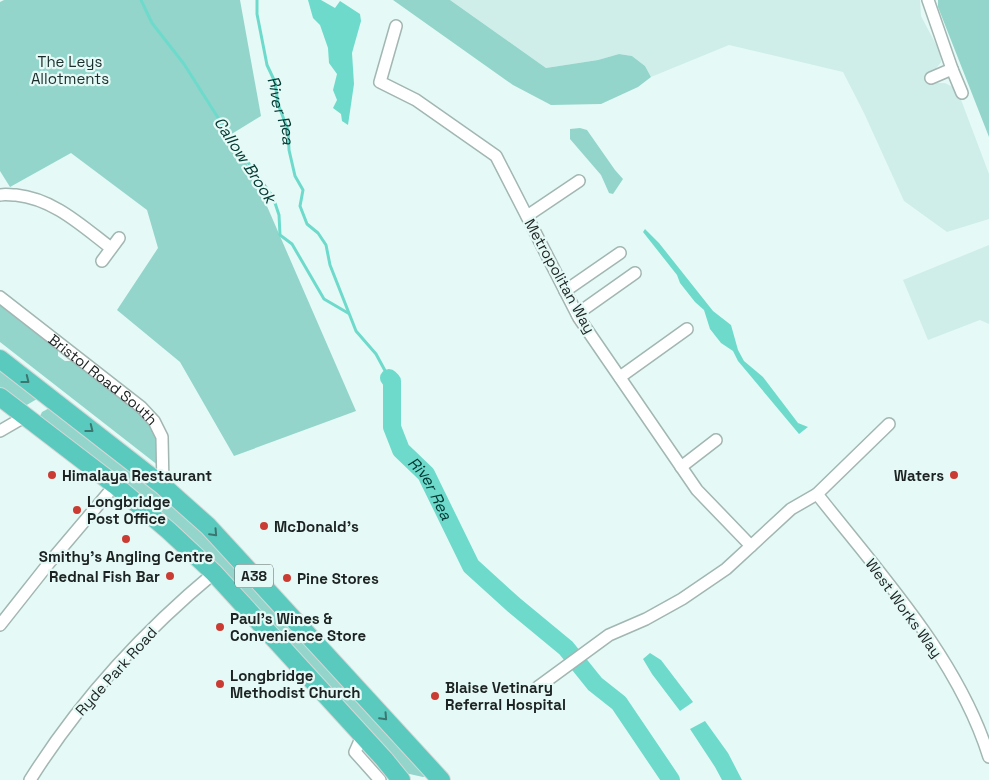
<svg xmlns="http://www.w3.org/2000/svg" width="989" height="780" font-family="'Space Grotesk',sans-serif">
	<style>
		.built { fill: #cfeee9 }
		.green { fill: #93d5cb }
		.water { fill: #6edacb }
		.lines { fill: none; stroke-linecap: round; stroke-linejoin: round }
		.stream { stroke: #6edacb; stroke-width: 3 }
		.river { stroke: #6edacb; stroke-width: 18 }
		.minor-casing { stroke: #a2b6b2; stroke-width: 14 }
		.trunk-casing { stroke: #d6d7d7; stroke-width: 20 }
		.minor { stroke: #fff; stroke-width: 11 }
		.trunk { stroke: #5acabe; stroke-width: 18 }
		.oneway { stroke: #3b7670 }
		.poi-dot { fill: #ca3c33; stroke: #e5faf6; stroke-width: 2 }
		.labels { text-anchor: middle; dominant-baseline: central; stroke-width: 4.5; stroke-linejoin: round; paint-order: stroke }
		.shield { fill: #e5faf6; stroke: #586462; stroke-width: 1 }
		.shield-label { font-size: 14px; font-weight: bold; fill: #1c2322 }
		.park-label { font-size: 15px; fill: #1a2d2b; stroke: #e5faf6 }
		.street-label { font-size: 15px; fill: #1c2322; stroke: #e5faf6 }
		.poi-label { font-size: 15px; font-weight: bold; fill: #1c2322; stroke: #e5faf6; text-anchor: start }
		.water-label { font-size: 16px; font-style: italic; fill: #033933; stroke: #e5faf6 }
	</style>
	<rect width="100%" height="100%" fill="#e5faf6"/>
	<path class="built" d="M450,0H920L921,16L940,52L941,62L935,70L932,83H945L957,89L989,174V219L947,232L904,201L864,113L843,72L729,45L651,77L645,66L632,56L619,54L598,60L546,68Z
		M989,245V324L980,320L928,340L903,280Z"/>
	<path class="green" d="M4,0H240L261,116L230,135L253,174L356,411L234,456L180,362L117,310L158,248L147,210L71,153L10,187L0,171V2Z
		M393,0H450L546,68L598,60L619,54L632,56L645,66L651,77L638,87L601,104L551,105L513,85Z
		M938,0H989V137L938,7Z
		M580,128L587,130L615,170L623,179L613,194L609,193L601,175L570,139V129Z
		M0,301L58,349V356L65,361H76L140,409L159,439V466L0,342Z
		M0,364L37,399L25,406L0,387Z
		M53,406L206,529L429,775L423,777L405,773L216,566L161,512L40,416L42,412Z"/>
	<path class="water" d="M308,0H321L335,8L340,1L360,14L361,21L352,53L354,84L348,125L342,121L341,114L333,108L337,100L333,90L337,74L329,63L328,48L320,25L313,18Z
		M645,229L659,243L713,311L731,325L738,350L744,361L763,377L798,423L808,427L799,434L738,361L733,351L721,343L710,329L704,310L695,302L680,283L677,275L643,232Z
		M650,653L661,660L693,702L680,711L652,674L643,659Z
		M705,721L728,753L742,780H722L715,767L690,729Z"/>
	<g class="lines">
		<g class="stream">
			<path d="M141,0L152,23L184,64L234,143L273,197L279,215L280,235L292,244L324,299L348,313"/>
			<path id="s1" d="M257,0V14L267,65L275,82L278,104L288,130L289,150L295,176L303,190L300,206L307,224L318,233L326,245L330,265L356,331L376,354L389,378"/>
		</g>
		<path class="river" id="s2" d="M389,378L392,381V427L401,450L426,474L471,566L514,605L566,648L595,684L619,703L671,780"/>
		<g class="minor-casing">
			<g id="minor">
				<path d="M928,0L952,69L931,78"/>
				<path d="M396,26L380,82L416,100L496,156L579,318L697,490L751,546"/>
				<path d="M952,69L962,93"/>
				<path d="M0,195C5,194 10,195 16,195C54,199 82,226 111,248"/>
				<path d="M527,216L579,181"/>
				<path d="M102,261L119,238"/>
				<path d="M565,291L620,253"/>
				<path id="s3" d="M0,297L141,407L154,421L162,437L163,486"/>
				<path d="M577,314L635,273"/>
				<path d="M620,377L687,329"/>
				<path d="M0,431L19,420L24,415"/>
				<path d="M681,467L716,440"/>
				<path d="M817,494C880,574 958,658 989,757"/>
				<path d="M0,625L49,563L115,485"/>
				<path d="M538,687L609,635L646,619L682,599L726,569L791,509L817,494L889,424"/>
				<path d="M362,736L355,752L380,780"/>
				<path d="M30,780C79,702 143,632 214,573"/>
			</g>
		</g>
		<g class="trunk-casing">
			<path id="trunk" d="M0,359L163,486L208,526L441,780
				M0,397L115,485L169,531L214,573L384,759L401,780"/>
		</g>
		<use href="#minor" class="minor"/>
		<use href="#trunk" class="trunk"/>
	</g>
	<defs><path id="oneway-chevron" d="M-2-3.5L2.5 0L-2 3.5" fill="none" stroke-width="1.6" stroke-linecap="round" stroke-linejoin="round" transform="scale(1.25)"/></defs>
	<g class="oneway">
		<use href="#oneway-chevron" transform="translate(26 380) rotate(38)"/>
		<use href="#oneway-chevron" transform="translate(90 429) rotate(38)"/>
		<use href="#oneway-chevron" transform="translate(214 533) rotate(47)"/>
		<use href="#oneway-chevron" transform="translate(384 717) rotate(47)"/>
	</g>
	<g class="poi-dot">
		<circle cx="52" cy="475" r="5"/>
		<circle cx="954" cy="475" r="5"/>
		<circle cx="77" cy="510" r="5"/>
		<circle cx="264" cy="526" r="5"/>
		<circle cx="126" cy="539" r="5"/>
		<circle cx="170" cy="576" r="5"/>
		<circle cx="287" cy="578" r="5"/>
		<circle cx="220" cy="627" r="5"/>
		<circle cx="220" cy="684" r="5"/>
		<circle cx="435" cy="696" r="5"/>
	</g>
	<g class="labels">
		<rect class="shield" x="235" y="564.5" width="38" height="23" rx="4"/>
		<g class="shield-label">
			<text x="254" y="576">A38</text>
		</g>
		<g class="park-label">
			<text x="70" y="61">The Leys<tspan x="70" dy="17">Allotments</tspan></text>
		</g>
		<g class="street-label">
			<text transform="translate(560 276) rotate(61)">Metropolitan Way</text>
			<text stroke="none"><textPath href="#s3" startOffset="132">Bristol Road South</textPath></text>
			<text transform="translate(904 608) rotate(54)">West Works Way</text>
			<text transform="translate(116 671) rotate(-48)">Ryde Park Road</text>
		</g>
		<g class="poi-label">
			<text x="62" y="475">Himalaya Restaurant</text>
			<text x="944" y="475" text-anchor="end">Waters</text>
			<text x="87" y="501">Longbridge<tspan x="87" dy="17">Post Office</tspan></text>
			<text x="274" y="526">McDonald's</text>
			<text x="126" y="556" text-anchor="middle">Smithy's Angling Centre</text>
			<text x="160" y="576" text-anchor="end">Rednal Fish Bar</text>
			<text x="297" y="578">Pine Stores</text>
			<text x="230" y="618">Paul's Wines &amp;<tspan x="230" dy="17">Convenience Store</tspan></text>
			<text x="230" y="675">Longbridge<tspan x="230" dy="17">Methodist Church</tspan></text>
			<text x="445" y="687">Blaise Vetinary<tspan x="445" dy="17">Referral Hospital</tspan></text>
		</g>
		<g class="water-label">
			<text stroke="none"><textPath href="#s1" startOffset="114">River Rea</textPath></text>
			<text transform="translate(245 160) rotate(57)">Callow Brook</text>
			<text stroke="none"><textPath href="#s2" startOffset="124">River Rea</textPath></text>
		</g>
	</g>
</svg>
